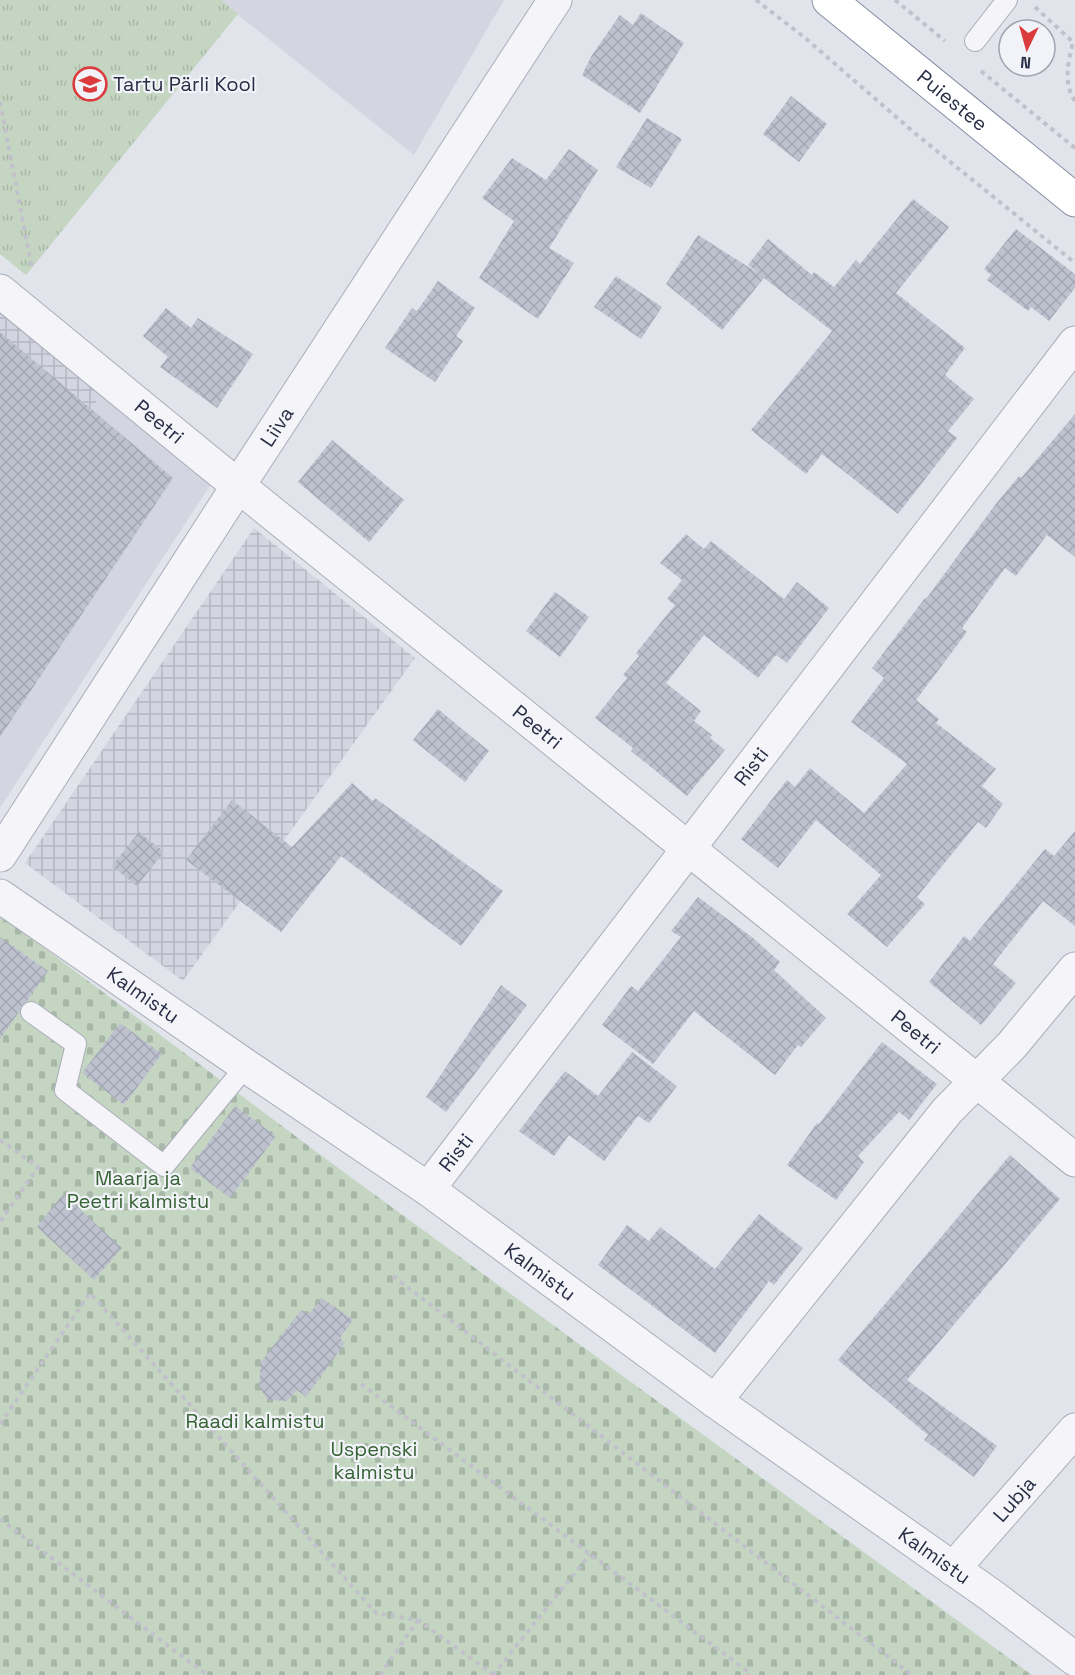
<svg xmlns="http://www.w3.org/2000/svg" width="1075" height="1675" font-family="'Space Grotesk',sans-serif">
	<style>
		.built { fill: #d3d6e0 }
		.industrial { fill: url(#industrial-grid) }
		.grass { fill: url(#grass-tufts) }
		.cemetery { fill: url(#cemetery-stones) }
		.building { fill: url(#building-cross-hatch) }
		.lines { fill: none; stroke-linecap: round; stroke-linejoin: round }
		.service-casing { stroke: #aaadb9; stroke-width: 22 }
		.minor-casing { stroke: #aaadb9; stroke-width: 35 }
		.trunk-casing { stroke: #878ea3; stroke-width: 35 }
		.path { stroke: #c0c1ca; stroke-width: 4; stroke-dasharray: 4.5 4.5; stroke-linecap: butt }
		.service { stroke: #f5f5f9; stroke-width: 20 }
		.minor { stroke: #f5f5f9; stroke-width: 33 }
		.trunk { stroke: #fff; stroke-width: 33 }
		.labels { text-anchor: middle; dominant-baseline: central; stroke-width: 4.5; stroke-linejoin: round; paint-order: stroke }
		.poi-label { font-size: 20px; fill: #282e45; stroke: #f1f3f8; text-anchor: start }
		.street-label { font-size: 20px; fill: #282e45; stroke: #f1f3f8 }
		.park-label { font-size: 20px; fill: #366234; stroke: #f1f3f8 }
	</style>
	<defs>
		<pattern id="industrial-grid" width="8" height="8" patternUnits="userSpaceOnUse" patternTransform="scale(1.5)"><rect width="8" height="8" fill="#d3d6e0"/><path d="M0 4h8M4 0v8" fill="none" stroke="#b5b8c2"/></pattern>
		<pattern id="grass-tufts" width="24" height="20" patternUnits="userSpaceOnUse" patternTransform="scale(1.5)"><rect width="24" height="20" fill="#c4d6c2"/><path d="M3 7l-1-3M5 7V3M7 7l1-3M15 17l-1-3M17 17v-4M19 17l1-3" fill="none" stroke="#a8b8a8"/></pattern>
		<pattern id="cemetery-stones" width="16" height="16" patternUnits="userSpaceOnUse" patternTransform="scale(1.5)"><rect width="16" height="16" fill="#c4d6c2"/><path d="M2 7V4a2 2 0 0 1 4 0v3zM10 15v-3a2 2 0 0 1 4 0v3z" fill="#a8b8a8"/></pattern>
		<pattern id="building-cross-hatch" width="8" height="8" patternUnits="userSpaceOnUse" patternTransform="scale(1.5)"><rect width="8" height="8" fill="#bec2cf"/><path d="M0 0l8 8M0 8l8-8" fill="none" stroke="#a3a7b3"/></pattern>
	</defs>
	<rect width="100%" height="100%" fill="#e1e4eb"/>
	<path class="built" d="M0,0H504L414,155L237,14L26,275L0,254Z
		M101,396L211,484L0,808V605L37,483Z"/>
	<path class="industrial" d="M0,313L101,396L37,483L0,550Z
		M254,528L415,658L183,981L25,863Z"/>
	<path class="grass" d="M0,0H221L238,14L26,275L0,254Z"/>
	<path class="cemetery" d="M0,915L330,1162L1032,1675H0Z"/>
	<path class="building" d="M641,13L684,43L640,113L582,75L592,55L620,15L633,25Z
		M791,96L827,124L799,162L763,134Z
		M647,118L682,139L651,188L616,167Z
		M569,149L598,170L549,248L574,263L538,319L479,278L514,221L482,198L512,158L546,180Z
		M913,199L949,227L896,293L965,348L945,375L974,399L948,431L957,438L898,514L822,454L806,474L751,430L832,331L764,278L722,330L666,284L698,235L761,275L748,265L768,239L812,275L814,272L834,287L856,260L860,264Z
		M1016,229L1075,274V288L1049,321L1031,307L1028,311L987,280L991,275L984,269Z
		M616,276L662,307L641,339L594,307Z
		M438,281L475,308L456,336L463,341L435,382L385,348L412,308L417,311Z
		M166,308L191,328L198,318L253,354L217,408L160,367L168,357L143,336Z
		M0,332L173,478L0,737Z
		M1075,414V557L1047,535L1016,576L1005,568L962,628L967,632L916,700L939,719L936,723L996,769L982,786L1003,804L986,828L978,822L917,897L925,904L887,947L847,914L881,875L816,820L778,868L741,839L787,780L795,787L810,768L864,813L907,764L851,722L884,678L872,668L925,598L926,599L995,505L1019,476L1021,478Z
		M332,440L404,500L369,542L298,482Z
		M686,534L704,549L711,541L784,599L797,582L829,608L787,663L776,655L758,678L704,635L666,683L701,711L694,721L712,735L710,738L725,750L687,796L631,751L633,748L595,718L627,678L623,675L639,656L636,653L675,605L667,599L682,580L660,563Z
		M555,592L589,617L560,657L526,631Z
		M438,709L489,751L465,782L413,740Z
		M352,783L373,801L375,798L503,891L461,946L341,856L281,932L186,860L232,800L292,847Z
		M1075,831V926L1043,901L993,964L1016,983L981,1025L929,982L964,936L970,941L1045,849L1054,856Z
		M139,832L164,852L137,886L112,866Z
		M698,897L753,938L780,962L774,970L826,1018L801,1047L798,1045L775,1075L694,1011L653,1064L602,1025L631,986L638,991L681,937L671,931Z
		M0,937L48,971L27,1001L22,1005L19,1012L0,1039Z
		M501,985L527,1005L446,1112L426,1097Z
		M120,1023L162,1054L124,1105L82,1073Z
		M882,1042L937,1084L909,1120L899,1112L858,1156L864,1162L836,1200L787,1165L817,1123L819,1124Z
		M632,1052L677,1086L649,1123L638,1116L604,1161L569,1135L554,1156L519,1131L565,1071L598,1096Z
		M235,1106L276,1136L230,1198L190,1168Z
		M1010,1155L1060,1199L907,1380L997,1446L974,1477L924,1440L928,1435L838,1360Z
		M63,1194L122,1248L94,1280L37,1227Z
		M759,1214L803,1248L774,1285L769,1281L715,1353L598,1265L627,1225L649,1241L660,1227L715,1269Z
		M322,1298L353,1320L340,1338L345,1343L306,1397L297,1390L287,1401L268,1400L259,1387L261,1362L301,1310L309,1314Z"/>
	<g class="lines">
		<g class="service-casing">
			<path id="service" d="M975,41L1007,0
				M31,1012L76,1044L65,1090L164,1166L246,1066"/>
		</g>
		<g class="minor-casing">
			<g id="minor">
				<path id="s1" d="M0,291L205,459L1075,1160"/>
				<path id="s2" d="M0,855L238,486L555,0"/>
				<path id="s3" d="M0,896L246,1066L428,1189L715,1401L992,1596L1075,1659"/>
				<path id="s4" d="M428,1189L1075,343"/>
				<path d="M715,1401L947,1111L1012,1045L1075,969"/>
				<path id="s5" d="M953,1569L1075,1430"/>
			</g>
		</g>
		<g class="trunk-casing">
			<g id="trunk">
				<path id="s6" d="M829,0L1075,200"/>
			</g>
		</g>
		<path class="path" d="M756,0L804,37L917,135L1075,263
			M895,0L945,41
			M1035,7L1073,42C1068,63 1063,83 1075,101
			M981,71L1075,148
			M0,102L32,269
			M0,1140L38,1167L0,1222
			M393,1276L912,1675
			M361,1384L750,1673L748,1675
			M0,1424L90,1293L376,1613L418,1620L494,1675
			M0,1519L207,1675
			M380,1675L418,1620
			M493,1675L590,1554"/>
		<use href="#service" class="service"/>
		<use href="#minor" class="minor"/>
		<use href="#trunk" class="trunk"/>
	</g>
	<defs>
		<g id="school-ring" transform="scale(1.725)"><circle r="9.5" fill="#f1f3f8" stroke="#db3b3d" stroke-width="1.5"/><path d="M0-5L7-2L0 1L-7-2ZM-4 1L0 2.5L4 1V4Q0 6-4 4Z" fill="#db3b3d"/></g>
	</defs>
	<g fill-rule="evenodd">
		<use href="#school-ring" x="90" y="84"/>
	</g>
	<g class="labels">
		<g class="poi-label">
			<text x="113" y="84">Tartu Pärli Kool</text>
		</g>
		<g class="street-label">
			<text stroke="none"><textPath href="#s6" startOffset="159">Puiestee</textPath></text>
			<text stroke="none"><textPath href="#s1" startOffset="206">Peetri</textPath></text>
			<text stroke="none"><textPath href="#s2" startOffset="510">Liiva</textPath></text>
			<text stroke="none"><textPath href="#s1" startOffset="692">Peetri</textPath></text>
			<text stroke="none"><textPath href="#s4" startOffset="532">Risti</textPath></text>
			<text stroke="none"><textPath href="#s3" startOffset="174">Kalmistu</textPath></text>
			<text stroke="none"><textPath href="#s1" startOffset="1178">Peetri</textPath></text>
			<text stroke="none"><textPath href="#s4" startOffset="46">Risti</textPath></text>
			<text stroke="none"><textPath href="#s3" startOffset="658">Kalmistu</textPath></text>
			<text stroke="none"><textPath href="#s5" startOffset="93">Lubja</textPath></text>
			<text stroke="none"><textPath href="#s3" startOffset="1144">Kalmistu</textPath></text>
		</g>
		<g class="park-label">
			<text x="138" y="1178">Maarja ja<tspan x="138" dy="23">Peetri kalmistu</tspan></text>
			<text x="255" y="1421">Raadi kalmistu</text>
			<text x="374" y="1449">Uspenski<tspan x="374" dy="23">kalmistu</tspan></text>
		</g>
	</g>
	<g transform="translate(1027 48) rotate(185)"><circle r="28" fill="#f1f3f8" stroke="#a1a4b0" stroke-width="1.5"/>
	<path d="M0-4.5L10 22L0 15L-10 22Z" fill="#db3b3d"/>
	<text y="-9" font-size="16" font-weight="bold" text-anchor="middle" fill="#282e45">N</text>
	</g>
</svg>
